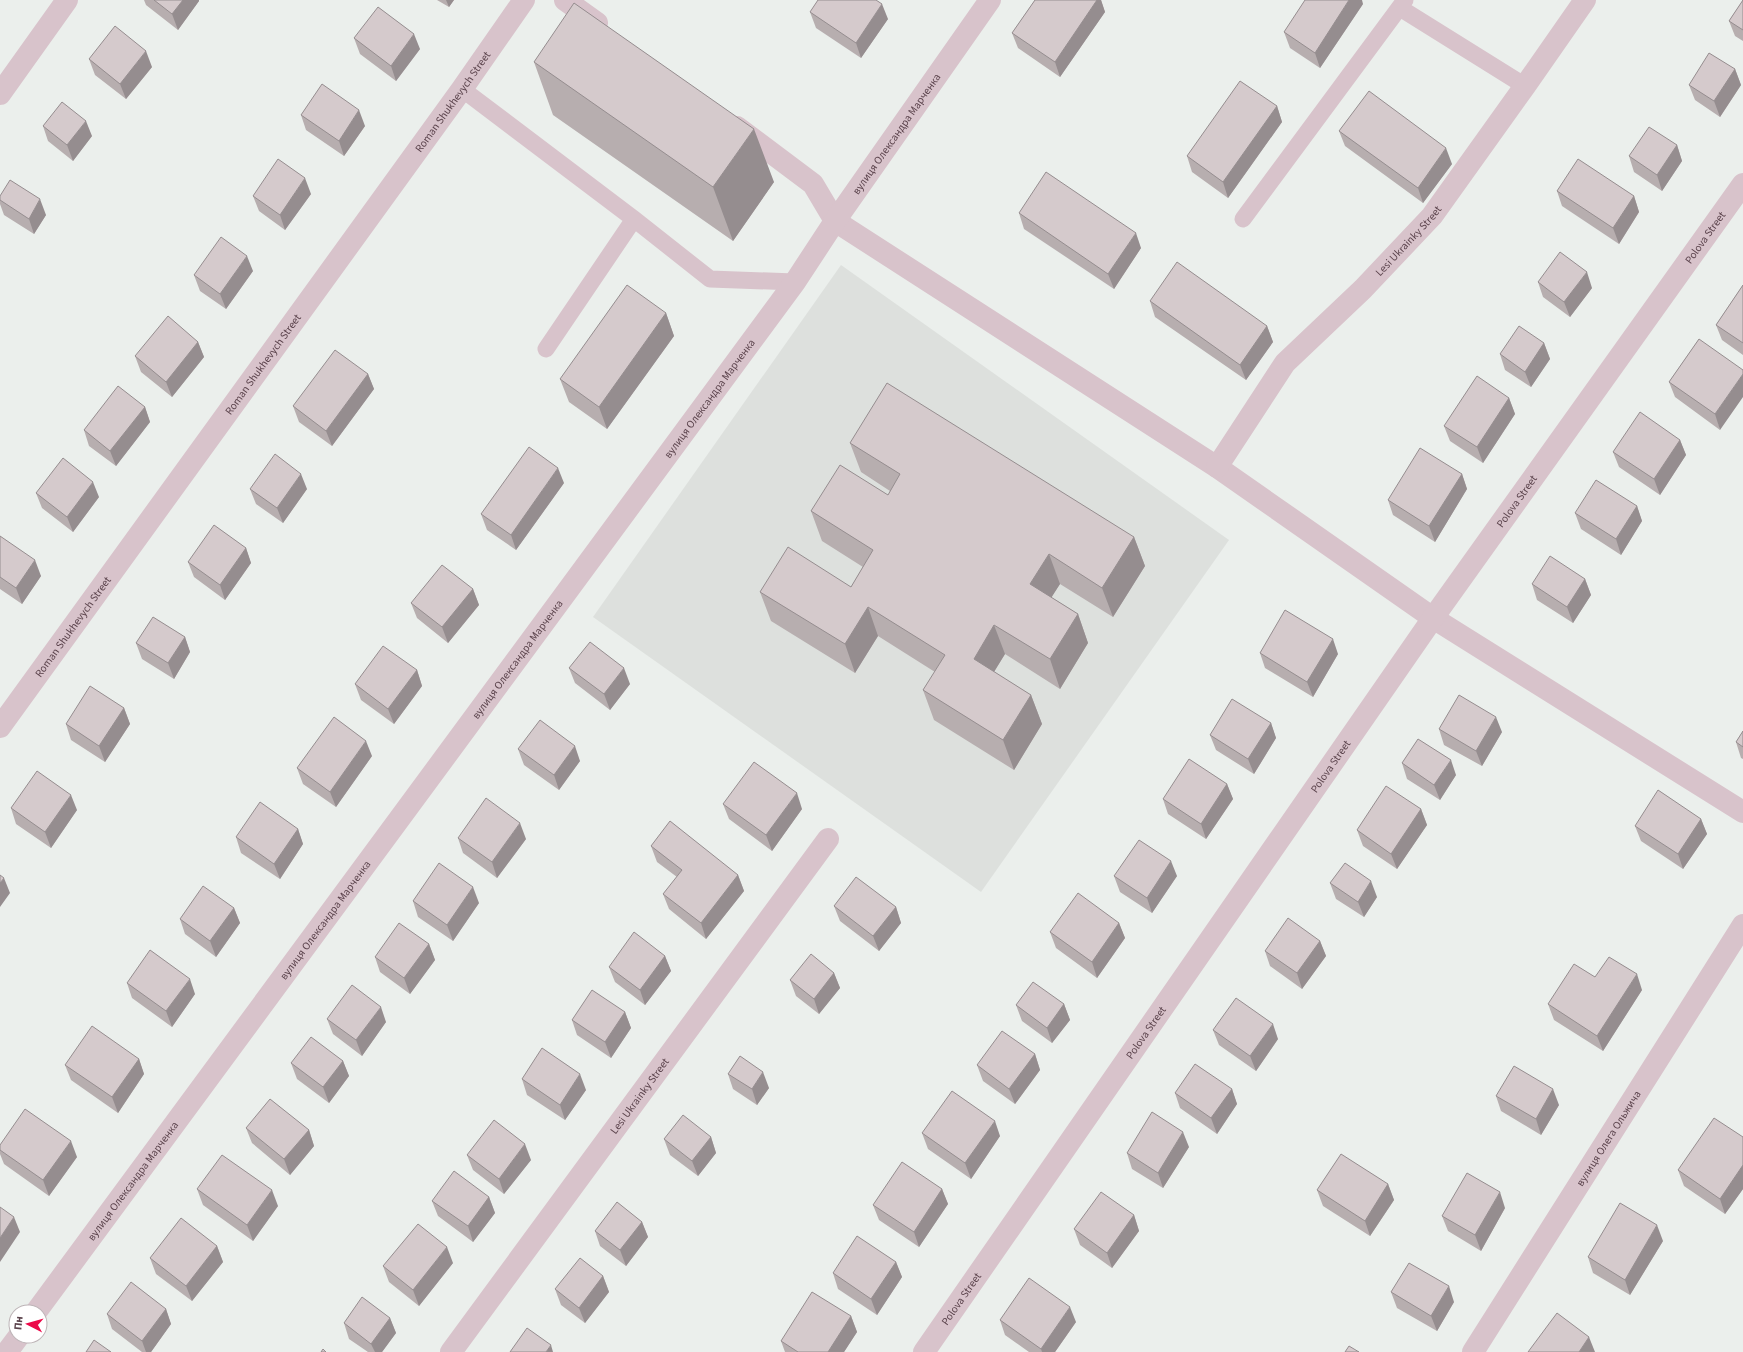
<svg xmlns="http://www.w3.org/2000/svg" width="1743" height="1352" font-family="'Source Sans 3',sans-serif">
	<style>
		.education { fill: #dde0dd }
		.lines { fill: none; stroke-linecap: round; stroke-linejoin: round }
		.lane { stroke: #d8c3cb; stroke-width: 17 }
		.street { stroke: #d8c3cb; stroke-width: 22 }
		.wall { fill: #b7aeaf }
		.shaded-wall { fill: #958d8f }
		.building { fill: #d5cacc; stroke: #958d8f }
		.labels { text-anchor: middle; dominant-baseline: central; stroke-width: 3.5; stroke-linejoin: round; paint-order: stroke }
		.street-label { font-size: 11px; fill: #5b434c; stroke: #fff }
	</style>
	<rect width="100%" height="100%" fill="#ebefec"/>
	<path class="education" d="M841,265L1229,540L981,892L593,617Z"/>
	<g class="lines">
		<path class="lane" d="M1400,8L1525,86
			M462,89L634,219L710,279L795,282
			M1243,219L1405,0
			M546,349L634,219"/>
		<g class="street">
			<path d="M565,0L597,23"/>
			<path d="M0,94L67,0"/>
			<path d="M737,127L813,184L835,221L1217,467L1433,618L1743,812"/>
			<path id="s1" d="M1217,467L1285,363L1363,289L1432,216L1525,86L1585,0"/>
			<path id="s2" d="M0,727L462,89L524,0"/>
			<path id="s3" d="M36,1312L795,282L835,221L990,0"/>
			<path d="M7,1352L19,1336"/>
			<path id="s4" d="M451,1352L828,839"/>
			<path id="s5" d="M924,1352L1433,618L1743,184"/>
			<path id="s6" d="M1473,1352L1743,925"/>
		</g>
	</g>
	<path class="wall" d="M144,0H199V1L178,30L146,5Z
		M437,0H454L449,7Z
		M1035,0H1101L1105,12L1060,77L1018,48L1012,33Z
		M1743,0V41L1735,36L1729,21Z
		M1363,4L1320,68L1290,48L1284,32Z
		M810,12L888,19L861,58L816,28Z
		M354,38L420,49L396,81L360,54Z
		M89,59L152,67L126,99L95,75Z
		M534,62L774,182L733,241L553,115Z
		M1735,69L1741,85L1720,117L1695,100L1689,85Z
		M1277,106L1282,122L1228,198L1192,172L1187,156Z
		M301,115L365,126L344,156L306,130Z
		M43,126L92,136L73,161L48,141Z
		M1339,131L1452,164L1423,203L1345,146Z
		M1677,145L1682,161L1662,191L1634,172L1629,156Z
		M1557,191L1634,196L1639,212L1619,244L1562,206Z
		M311,194L285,230L259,211L253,196Z
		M0,196L46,215L34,234L4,215L0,204Z
		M1019,213L1141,248L1114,289L1024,229Z
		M253,271L226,309L200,291L194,275Z
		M1538,282L1592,288L1570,317L1543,297Z
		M1743,285V355L1722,340L1716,325Z
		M1150,301L1267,326L1273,342L1246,380L1155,317Z
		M666,313L674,336L607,429L569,402L560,379Z
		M1699,339L1720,430L1675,397L1669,382Z
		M198,342L204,357L172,397L141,372L135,356Z
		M1544,343L1550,359L1531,387L1505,370L1500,354Z
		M368,374L374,389L332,446L299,422L293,406Z
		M1509,398L1515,414L1483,463L1450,441L1444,426Z
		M145,407L150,422L116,466L89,446L84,430Z
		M1680,440L1686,455L1660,495L1619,467L1613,452Z
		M850,443L1134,537L1145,566L1113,617L1060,584L1051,597L1078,614L1088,643L1060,689L1005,654L994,672L1031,695L1042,724L1014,770L934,720L923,690L935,672L878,636L855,673L771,621L760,592L851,587L863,567L822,541L811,511L888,495L890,491L861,472Z
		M1462,474L1467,489L1435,542L1393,515L1388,500Z
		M564,483L516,550L487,530L481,514Z
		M250,489H307L283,523L256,504Z
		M36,493L99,497L73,532L42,508Z
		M1637,506L1642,521L1621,555L1581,529L1575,513Z
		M0,536L41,576L22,604L0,589Z
		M246,548L251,563L225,600L194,577L188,562Z
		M1585,579L1591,595L1573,623L1537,600L1532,584Z
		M473,589L479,605L448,643L417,618L411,603Z
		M185,637L190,652L174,679L142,659L136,643Z
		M1260,653L1338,654L1313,697L1265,668Z
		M569,668L630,684L610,710L575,683Z
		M417,670L422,686L394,724L361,700L355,684Z
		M124,708L130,724L105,762L71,740L66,724Z
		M1271,723L1276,738L1254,774L1216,750L1210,735Z
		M1439,729L1502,732L1482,766L1444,745Z
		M1743,731V759L1741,758L1736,742Z
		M518,749L580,761L559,790L524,765Z
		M372,756L336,807L303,784L297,768Z
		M1402,763L1456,775L1440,800L1407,779Z
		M1227,784L1233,799L1206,839L1168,814L1163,799Z
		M723,804L802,809L772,851L729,819Z
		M11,808L77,810L51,848L16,824Z
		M1421,809L1427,825L1397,869L1363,846L1357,830Z
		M1701,819L1707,834L1683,869L1641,841L1635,826Z
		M298,829L303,844L280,879L241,853L236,837Z
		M458,838L526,839L497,878L463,853Z
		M651,846L738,875L744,891L706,939L669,909L663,894L677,877L657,862Z
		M1114,876H1177L1152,913L1120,892Z
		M1330,883L1377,897L1364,917L1336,899Z
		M413,901L479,903L453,941L418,917Z
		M834,906L896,907L901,923L879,951L840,921Z
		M234,908L240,923L216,957L185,934L180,919Z
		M1119,923L1125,938L1097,978L1056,948L1050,932Z
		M1320,941L1326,956L1302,989L1270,966L1265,951Z
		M429,944L435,960L410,994L380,972L375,957Z
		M665,956L671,971L645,1005L615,982L609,967Z
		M834,973L840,988L819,1014L796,996L790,980Z
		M1595,977L1642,990L1603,1051L1554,1020L1548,1004Z
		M127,983L195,994L172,1027L132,998Z
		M1064,1004L1070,1020L1052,1043L1022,1021L1016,1005Z
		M625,1012L631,1028L611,1058L577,1035L572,1020Z
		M327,1019L386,1022L362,1056L333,1034Z
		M1213,1030L1278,1039L1256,1071L1219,1045Z
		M1035,1054L1040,1070L1015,1104L983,1081L977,1065Z
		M139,1059L144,1074L118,1113L71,1080L65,1065Z
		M343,1061L349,1076L329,1103L297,1079L291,1063Z
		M728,1074L769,1088L757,1105L733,1089Z
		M522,1079L586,1090L565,1120L527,1095Z
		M1232,1089L1237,1104L1217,1134L1180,1108L1175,1093Z
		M1496,1096L1559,1105L1541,1135L1501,1111Z
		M246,1128L309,1130L314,1146L290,1175L252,1143Z
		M922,1133L1000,1136L971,1179L928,1149Z
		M711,1137L716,1153L698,1176L670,1155L664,1139Z
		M1743,1137V1189L1725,1214L1684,1186L1678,1170Z
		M0,1145L77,1157L49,1196L4,1164L0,1154Z
		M1189,1147L1163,1188L1132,1169L1127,1153Z
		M467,1155L531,1160L504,1194L473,1170Z
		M1388,1184L1394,1200L1370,1236L1323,1206L1317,1190Z
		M197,1189L278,1206L253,1241L203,1205Z
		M942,1189L948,1204L919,1247L879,1220L873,1205Z
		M489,1197L495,1213L473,1242L438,1216L432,1201Z
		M1505,1208L1481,1251L1448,1231L1442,1216Z
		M1134,1215L1139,1231L1112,1268L1080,1245L1074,1229Z
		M642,1222L648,1237L626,1266L600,1246L595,1231Z
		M1663,1241L1630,1295L1593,1273L1588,1257Z
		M217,1246L223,1262L192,1301L156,1274L150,1258Z
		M896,1262L902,1277L877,1315L838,1289L833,1273Z
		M453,1263L419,1306L389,1282L383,1266Z
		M603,1276L609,1292L585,1323L561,1305L555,1289Z
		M1391,1292L1454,1302L1437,1331L1397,1308Z
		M166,1309L171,1324L151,1352H142L112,1329L107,1314Z
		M851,1316L857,1332L844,1352H785L781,1341Z
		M390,1318L396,1333L382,1352H368L349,1339L344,1323Z
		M1000,1320L1076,1322L1055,1352H1029L1005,1335Z"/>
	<path class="shaded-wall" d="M183,0H199V1L178,30L172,14Z
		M446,0H454L449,7Z
		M1097,0H1101L1105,12L1060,77L1055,62Z
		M1349,0H1362L1363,4L1320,68L1315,53Z
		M882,4L888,19L861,58L856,43Z
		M414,34L420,49L396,81L391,66Z
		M146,51L152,67L126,99L120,84Z
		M1735,69L1741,85L1720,117L1714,101Z
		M1277,106L1282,122L1228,198L1223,182Z
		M359,110L365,126L344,156L339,141Z
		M86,121L92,136L73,161L67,145Z
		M754,129L774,182L733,241L713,187Z
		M1677,145L1682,161L1662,191L1657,175Z
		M1446,148L1452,164L1423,203L1418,188Z
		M305,178L311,194L285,230L280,215Z
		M1634,196L1639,212L1619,244L1613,228Z
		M40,199L46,215L34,234L29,219Z
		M1136,233L1141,248L1114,289L1108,274Z
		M247,256L253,271L226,309L220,294Z
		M1587,272L1592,288L1570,317L1564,302Z
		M666,313L674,336L607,429L599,407Z
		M1267,326L1273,342L1246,380L1240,365Z
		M198,342L204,357L172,397L166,382Z
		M1544,343L1550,359L1531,387L1525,372Z
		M368,374L374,389L332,446L326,431Z
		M1743,374V397L1720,430L1715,414Z
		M1509,398L1515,414L1483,463L1477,447Z
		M145,407L150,422L116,466L110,451Z
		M1680,440L1686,455L1660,495L1654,479Z
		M558,468L564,483L516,550L511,535Z
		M301,474L307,489L283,523L277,508Z
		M1462,474L1467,489L1435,542L1429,526Z
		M93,482L99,497L73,532L67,517Z
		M1637,506L1642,521L1621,555L1616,539Z
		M1134,537L1145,566L1113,617L1102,588Z
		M246,548L251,563L225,600L220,585Z
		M1049,554L1060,584L1041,614L1030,584Z
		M35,560L41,576L22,604L16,588Z
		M1585,579L1591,595L1573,623L1567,607Z
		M473,589L479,605L448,643L442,627Z
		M868,607L878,636L855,673L845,644Z
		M1078,614L1088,643L1060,689L1050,659Z
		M994,625L1005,654L984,688L974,659Z
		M185,637L190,652L174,679L168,663Z
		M1333,639L1338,654L1313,697L1307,682Z
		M624,668L630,684L610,710L604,694Z
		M417,670L422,686L394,724L388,709Z
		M1031,695L1042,724L1014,770L1003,740Z
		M124,708L130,724L105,762L99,746Z
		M1496,717L1502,732L1482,766L1476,751Z
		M1271,723L1276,738L1254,774L1248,759Z
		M366,741L372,756L336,807L330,792Z
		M575,746L580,761L559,790L554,775Z
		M1451,760L1456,775L1440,800L1434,785Z
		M1227,784L1233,799L1206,839L1201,824Z
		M797,793L802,809L772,851L766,835Z
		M71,795L77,810L51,848L45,832Z
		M1421,809L1427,825L1397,869L1391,854Z
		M1701,819L1707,834L1683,869L1678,854Z
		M520,823L526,839L497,878L492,862Z
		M298,829L303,844L280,879L274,864Z
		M1171,861L1177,876L1152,913L1147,898Z
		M738,875L744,891L706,939L701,923Z
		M4,878L10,893L0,907V883Z
		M1371,881L1377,897L1364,917L1358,902Z
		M473,887L479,903L453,941L447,925Z
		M896,907L901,923L879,951L873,936Z
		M234,908L240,923L216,957L210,941Z
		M1119,923L1125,938L1097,978L1092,962Z
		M1320,941L1326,956L1302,989L1297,973Z
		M429,944L435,960L410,994L404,978Z
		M665,956L671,971L645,1005L640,990Z
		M834,973L840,988L819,1014L814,999Z
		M1637,974L1642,990L1603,1051L1597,1036Z
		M190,979L195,994L172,1027L166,1011Z
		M1064,1004L1070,1020L1052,1043L1047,1028Z
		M381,1007L386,1022L362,1056L356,1040Z
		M625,1012L631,1028L611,1058L605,1042Z
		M1273,1024L1278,1039L1256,1071L1250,1056Z
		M1035,1054L1040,1070L1015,1104L1009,1089Z
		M139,1059L144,1074L118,1113L112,1097Z
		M343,1061L349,1076L329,1103L323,1087Z
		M763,1072L769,1088L757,1105L752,1089Z
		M580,1074L586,1090L565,1120L560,1105Z
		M1232,1089L1237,1104L1217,1134L1211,1118Z
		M1553,1089L1559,1105L1541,1135L1536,1119Z
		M995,1121L1000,1136L971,1179L965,1163Z
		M309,1130L314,1146L290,1175L284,1159Z
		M1183,1132L1189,1147L1163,1188L1158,1173Z
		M711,1137L716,1153L698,1176L692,1161Z
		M71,1141L77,1157L49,1196L43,1180Z
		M525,1144L531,1160L504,1194L499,1179Z
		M1743,1165V1189L1725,1214L1720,1199Z
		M1388,1184L1394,1200L1370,1236L1365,1221Z
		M942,1189L948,1204L919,1247L914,1232Z
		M272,1190L278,1206L253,1241L247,1225Z
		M1500,1192L1505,1208L1481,1251L1475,1235Z
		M489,1197L495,1213L473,1242L468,1226Z
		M1134,1215L1139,1231L1112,1268L1107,1253Z
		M14,1217L20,1232L0,1262V1238Z
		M642,1222L648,1237L626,1266L620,1250Z
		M1657,1225L1663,1241L1630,1295L1625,1280Z
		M217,1246L223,1262L192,1301L186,1286Z
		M447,1247L453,1263L419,1306L413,1290Z
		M896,1262L902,1277L877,1315L871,1299Z
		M603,1276L609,1292L585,1323L579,1308Z
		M1449,1286L1454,1302L1437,1331L1431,1316Z
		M1070,1307L1076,1322L1055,1352H1042L1041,1349Z
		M166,1309L171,1324L151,1352H146L142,1341Z
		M851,1316L857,1332L844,1352H828Z
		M390,1318L396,1333L382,1352H375L371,1344Z
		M1589,1337L1595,1352H1579Z
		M551,1345L553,1352H546Z"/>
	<path class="building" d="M154,0H183L172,14Z
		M818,0H876L882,4L856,43L810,12Z
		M1035,0H1097L1055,62L1012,33Z
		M1305,0H1349L1315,53L1284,32Z
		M1743,0V30L1729,21Z
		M574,3L754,129L713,187L534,62Z
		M378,7L414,34L391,66L354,38Z
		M115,26L146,51L120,84L89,59Z
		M1709,53L1735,69L1714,101L1689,85Z
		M1240,81L1277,106L1223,182L1187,156Z
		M322,84L359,110L339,141L301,115Z
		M1369,91L1446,148L1418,188L1339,131Z
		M62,102L86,121L67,145L43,126Z
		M1649,127L1677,145L1657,175L1629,156Z
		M278,159L305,178L280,215L253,196Z
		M1578,159L1634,196L1613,228L1557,191Z
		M1046,172L1136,233L1108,274L1019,213Z
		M10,180L40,199L29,219L0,200V196Z
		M221,237L247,256L220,294L194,275Z
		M1560,252L1587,272L1564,302L1538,282Z
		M1177,262L1267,326L1240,365L1150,301Z
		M627,285L666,313L599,407L560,379Z
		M1743,285V343L1716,325Z
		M168,316L198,342L166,382L135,356Z
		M1519,326L1544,343L1525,372L1500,354Z
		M1699,339L1743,370V374L1715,414L1669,382Z
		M335,350L368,374L326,431L293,406Z
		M1477,376L1509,398L1477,447L1444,426Z
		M887,383L1134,537L1102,588L1049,554L1030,584L1078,614L1050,659L994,625L974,659L1031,695L1003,740L923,690L945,655L868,607L845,644L760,592L788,547L851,587L873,550L811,511L840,465L888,495L900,474L850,443Z
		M118,386L145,407L110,451L84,430Z
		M1640,412L1680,440L1654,479L1613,452Z
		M529,447L558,468L511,535L481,514Z
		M1420,448L1462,474L1429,526L1388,500Z
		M275,454L301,474L277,508L250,489Z
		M63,458L93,482L67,517L36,493Z
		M1596,480L1637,506L1616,539L1575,513Z
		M214,525L246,548L220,585L188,562Z
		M0,536L35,560L16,588L0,577Z
		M1550,556L1585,579L1567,607L1532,584Z
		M442,565L473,589L442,627L411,603Z
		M1285,610L1333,639L1307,682L1260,653Z
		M153,617L185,637L168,663L136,643Z
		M590,642L624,668L604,694L569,668Z
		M383,646L417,670L388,709L355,684Z
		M90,686L124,708L99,746L66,724Z
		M1459,695L1496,717L1476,751L1439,729Z
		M1232,699L1271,723L1248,759L1210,735Z
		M334,717L366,741L330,792L297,768Z
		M540,720L575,746L554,775L518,749Z
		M1743,731V747L1736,742Z
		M1418,739L1451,760L1434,785L1402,763Z
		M1189,759L1227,784L1201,824L1163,799Z
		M754,762L797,793L766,835L723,804Z
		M37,771L71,795L45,832L11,808Z
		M1386,786L1421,809L1391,854L1357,830Z
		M1658,790L1701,819L1678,854L1635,826Z
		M486,798L520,823L492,862L458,838Z
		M260,802L298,829L274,864L236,837Z
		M670,821L738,875L701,923L663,894L682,870L651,846Z
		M1139,840L1171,861L1147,898L1114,876Z
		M439,863L473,887L447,925L413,901Z
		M1345,863L1371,881L1358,902L1330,883Z
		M0,875L4,878L0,883Z
		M856,877L896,907L873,936L834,906Z
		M203,886L234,908L210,941L180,919Z
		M1078,893L1119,923L1092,962L1050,932Z
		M1288,918L1320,941L1297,973L1265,951Z
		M399,923L429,944L404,978L375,957Z
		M634,932L665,956L640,990L609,967Z
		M150,950L190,979L166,1011L127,983Z
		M811,954L834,973L814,999L790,980Z
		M1609,957L1637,974L1597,1036L1548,1004L1574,964L1595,977Z
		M1033,982L1064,1004L1047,1028L1016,1005Z
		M352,985L381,1007L356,1040L327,1019Z
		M592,990L625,1012L605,1042L572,1020Z
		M1236,998L1273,1024L1250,1056L1213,1030Z
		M92,1026L139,1059L112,1097L65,1065Z
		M1002,1031L1035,1054L1009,1089L977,1065Z
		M311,1037L343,1061L323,1087L291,1063Z
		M542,1048L580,1074L560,1105L522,1079Z
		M740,1056L763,1072L752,1089L728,1074Z
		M1195,1064L1232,1089L1211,1118L1175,1093Z
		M1514,1066L1553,1089L1536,1119L1496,1096Z
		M952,1091L995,1121L965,1163L922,1133Z
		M270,1099L309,1130L284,1159L246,1128Z
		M25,1109L71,1141L43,1180L0,1150V1145Z
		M1152,1112L1183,1132L1158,1173L1127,1153Z
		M683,1115L711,1137L692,1161L664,1139Z
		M1714,1118L1743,1137V1165L1720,1199L1678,1170Z
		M494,1120L525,1144L499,1179L467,1155Z
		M1341,1154L1388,1184L1365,1221L1317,1190Z
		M222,1155L272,1190L247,1225L197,1189Z
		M902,1162L942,1189L914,1232L873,1205Z
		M454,1171L489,1197L468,1226L432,1201Z
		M1467,1173L1500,1192L1475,1235L1442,1216Z
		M1101,1192L1134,1215L1107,1253L1074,1229Z
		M617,1202L642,1222L620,1250L595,1231Z
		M1620,1203L1657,1225L1625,1280L1588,1257Z
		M0,1207L14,1217L0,1238Z
		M181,1218L217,1246L186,1286L150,1258Z
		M418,1224L447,1247L413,1290L383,1266Z
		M857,1236L896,1262L871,1299L833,1273Z
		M580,1258L603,1276L579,1308L555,1289Z
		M1409,1263L1449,1286L1431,1316L1391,1292Z
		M1029,1278L1070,1307L1041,1349L1000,1320Z
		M131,1282L166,1309L142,1341L107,1314Z
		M812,1292L851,1316L828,1352H798L781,1341Z
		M362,1297L390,1318L371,1344L344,1323Z
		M1557,1313L1589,1337L1579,1352H1528Z
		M527,1328L551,1345L546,1352H510Z
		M94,1340L111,1352H86Z
		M1349,1346L1359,1352H1345Z
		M323,1349L326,1352H321Z"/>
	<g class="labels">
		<g class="street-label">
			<text stroke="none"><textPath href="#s2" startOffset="772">Roman Shukhevych Street</textPath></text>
			<text stroke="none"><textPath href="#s3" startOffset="1459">вулиця Олександра Марченка</textPath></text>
			<text stroke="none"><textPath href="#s5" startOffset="1361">Polova Street</textPath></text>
			<text stroke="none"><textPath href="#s1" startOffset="298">Lesi Ukrainky Street</textPath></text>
			<text stroke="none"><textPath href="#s2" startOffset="448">Roman Shukhevych Street</textPath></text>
			<text stroke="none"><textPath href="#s3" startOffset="1135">вулиця Олександра Марченка</textPath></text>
			<text stroke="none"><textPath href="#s5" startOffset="1037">Polova Street</textPath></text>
			<text stroke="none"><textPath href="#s2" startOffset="124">Roman Shukhevych Street</textPath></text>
			<text stroke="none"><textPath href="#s3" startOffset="811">вулиця Олександра Марченка</textPath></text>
			<text stroke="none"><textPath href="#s5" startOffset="713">Polova Street</textPath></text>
			<text stroke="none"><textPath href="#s3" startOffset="487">вулиця Олександра Марченка</textPath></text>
			<text stroke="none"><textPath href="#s5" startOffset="389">Polova Street</textPath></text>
			<text stroke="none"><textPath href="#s4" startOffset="318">Lesi Ukrainky Street</textPath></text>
			<text stroke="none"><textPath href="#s6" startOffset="253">вулиця Олега Ольжича</textPath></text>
			<text stroke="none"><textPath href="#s3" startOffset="163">вулиця Олександра Марченка</textPath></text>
			<text stroke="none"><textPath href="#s5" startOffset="65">Polova Street</textPath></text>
		</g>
	</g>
	<g transform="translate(28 1324) rotate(276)"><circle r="19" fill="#ffffff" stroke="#bdb4b7"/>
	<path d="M0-3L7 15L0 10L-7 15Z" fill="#ec0848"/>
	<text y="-6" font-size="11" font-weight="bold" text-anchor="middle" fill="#5b434c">Пн</text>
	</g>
</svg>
